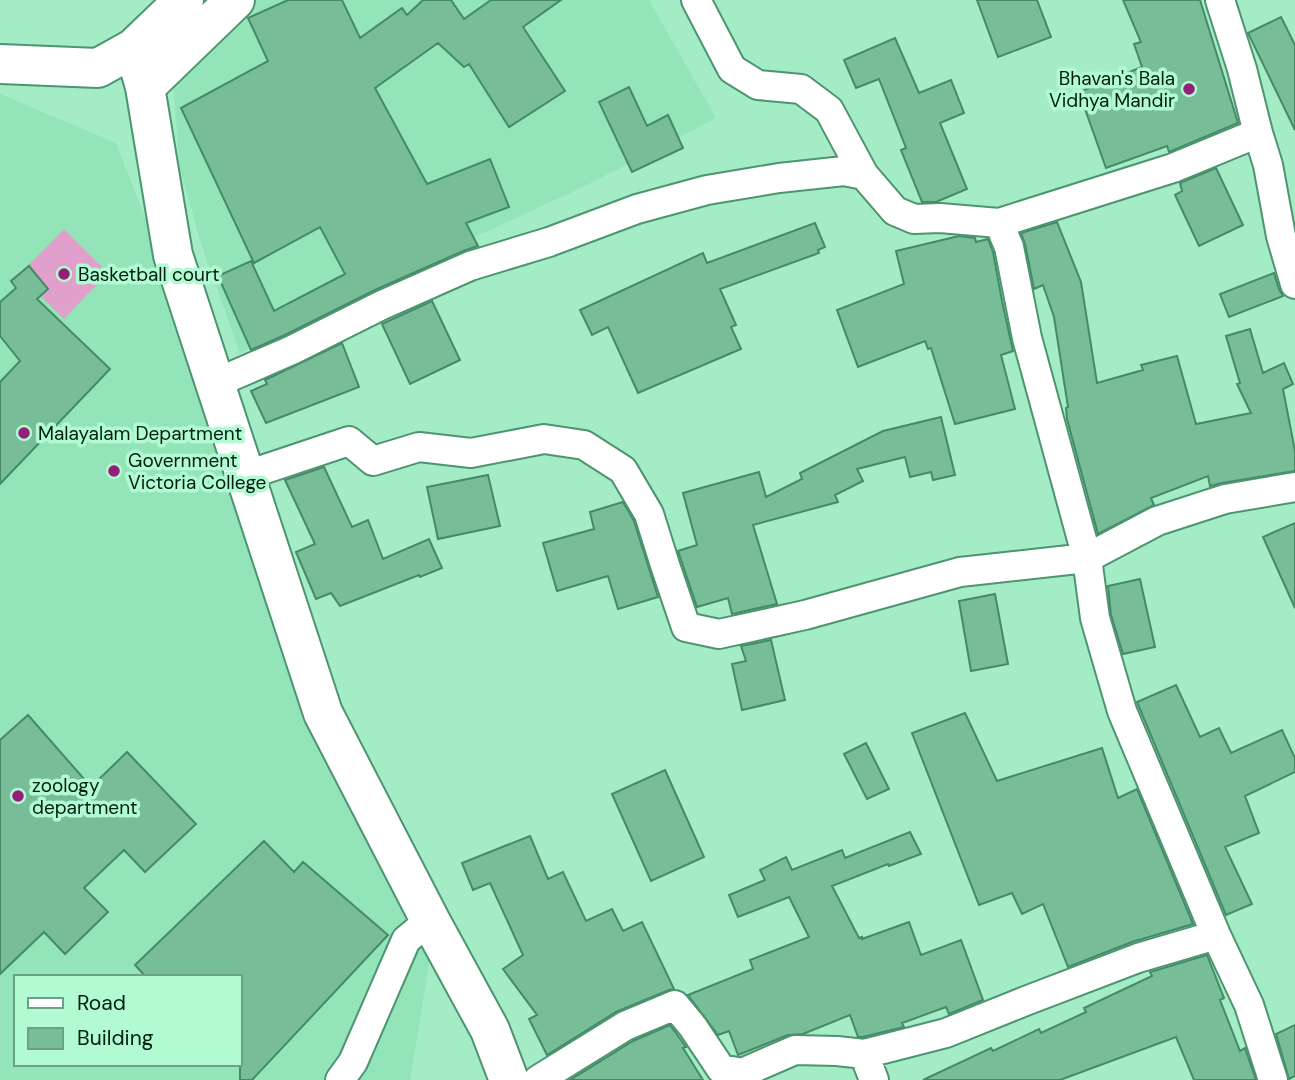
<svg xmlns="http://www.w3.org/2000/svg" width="1295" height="1080" font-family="'DM Sans',sans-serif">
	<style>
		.built { fill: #93e4b8; fill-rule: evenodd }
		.green { fill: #e0a0cb }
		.building { fill: #77be98; stroke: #448a67; stroke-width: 2 }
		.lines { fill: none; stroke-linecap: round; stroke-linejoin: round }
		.street-casing { stroke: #4d9470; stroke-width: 32 }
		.primary-casing { stroke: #4d9470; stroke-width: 42 }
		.street { stroke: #fff; stroke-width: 28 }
		.primary { stroke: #fff; stroke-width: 38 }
		.poi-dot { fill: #951e79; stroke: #b1fad2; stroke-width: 2.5 }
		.labels { text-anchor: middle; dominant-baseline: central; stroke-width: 7; stroke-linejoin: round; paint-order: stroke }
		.poi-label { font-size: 19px; fill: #011e10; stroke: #b1fad2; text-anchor: start }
	</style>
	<rect width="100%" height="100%" fill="#a4ecc5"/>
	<path class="built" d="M243,0H649L716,118L589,184L443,252L240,353L202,247L180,168L173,84Z
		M0,94L116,143L431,951L410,1080H0ZM16,977H240V1064H16Z"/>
	<path class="green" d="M64,229L108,273L64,319L19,275Z"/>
	<path class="building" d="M288,0H342L360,38L402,8L407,15L423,0H451L464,19L491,0H561L523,27L565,91L509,127L469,64L464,67L438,43L375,88L427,184L490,159L509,207L466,223L478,246L463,251L375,290L285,335L251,350L218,276L251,261L274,311L345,274L320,227L254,263L181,108L268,61L248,18Z
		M977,0H1037L1051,37L998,57Z
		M1123,0H1200L1238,123L1169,152L1167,146L1106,168L1079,92L1142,67L1134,44L1141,42Z
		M1281,17L1295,45V130L1248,33Z
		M895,38L919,93L951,80L964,113L940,123L967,189L936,202H922L901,150L906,148L879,79L856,88L844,60Z
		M629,87L647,126L668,115L683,148L632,172L599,102Z
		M1216,168L1243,225L1199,246L1175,195L1182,191L1180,183Z
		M1057,222L1081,282L1097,383L1143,370L1141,365L1177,356L1196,424L1251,413L1237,384L1240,383L1226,336L1250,329L1263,373L1284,363L1293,384L1283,389L1295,451V471L1222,483L1210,486L1208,476L1151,498L1154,505L1098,534L1067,419L1066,408L1068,407L1054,317L1043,285L1034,289L1025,244L1021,233Z
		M815,223L825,247L818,250L819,253L720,289L736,325L731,327L741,349L638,393L608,327L592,335L580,310L703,253L707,263Z
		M959,236L975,238L976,242L988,239L993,252L1002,301L1013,351L1001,355L1015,409L955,424L931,348L928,349L925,341L858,367L837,310L904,284L896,251Z
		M29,266L48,289L37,299L110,369L0,484V382L20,361L0,336V302L16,288L11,281Z
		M1274,273L1279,289L1283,296L1229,317L1220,294Z
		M432,301L460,360L410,384L382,324Z
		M342,343L359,387L266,423L251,391L267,384L265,380Z
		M941,417L955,475L933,480L931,472L910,477L905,457L857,469L863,481L835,495L838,502L753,525L777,604L732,614L728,598L697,607L678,551L697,545L683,493L759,472L766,497L802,479L800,473L883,431Z
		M324,467L352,527L368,520L383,559L429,539L442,568L420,577L419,575L340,606L331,593L316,599L296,552L315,544L285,480Z
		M488,475L500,526L438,539L427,487Z
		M623,502L634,521L658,597L618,609L608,576L557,591L543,543L594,529L590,512Z
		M1295,523V608L1263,537Z
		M1140,579L1155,647L1123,654L1111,615L1108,586Z
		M995,594L1008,664L971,671L959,601Z
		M771,640L785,700L742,710L732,664L746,661L741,646Z
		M1176,685L1200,737L1219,728L1231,753L1282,730L1295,758V772L1245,796L1259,833L1225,847L1252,904L1226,915L1137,702Z
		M965,713L997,781L1102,748L1118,798L1137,789L1193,924L1132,942L1068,967L1043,904L1022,914L1012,893L979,905L912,733Z
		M28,715L91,787L127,752L196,824L145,872L124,850L84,888L108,912L65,954L44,932L0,974V740Z
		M866,743L889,789L867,799L844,754Z
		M665,770L704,857L651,881L612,794Z
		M910,832L921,854L889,866L888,864L832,886L859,938L862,937V939L909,922L921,955L961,940L983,1000L949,1014L946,1007L902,1023L904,1027L863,1037H858L850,1015L803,1034L788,1035L738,1055L729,1031L718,1035L688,995L753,969L750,960L809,937L789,897L738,917L729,895L765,880L760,870L786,857L792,870L842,850L845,858Z
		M530,836L548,879L563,872L586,921L612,909L623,931L642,922L674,989L669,990L616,1012L547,1055L529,1019L537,1015L503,969L523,955L490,883L473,890L462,863Z
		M264,841L294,872L303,862L388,935L252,1080H240V977H146L135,965Z
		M1207,955L1224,998L1220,1000L1240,1051L1245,1048L1256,1080H1194L1176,1037L1060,1080H923L991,1048L993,1051L1039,1029L1041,1033L1086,1012L1084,1008L1152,976L1150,972Z
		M670,1025L686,1047L683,1048L703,1080H570L633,1041Z
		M1295,1025V1076L1289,1079L1276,1034Z"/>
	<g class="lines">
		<g class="street-casing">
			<path id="street" d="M696,0L732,69L758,85L801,89L829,110L864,175
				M1220,0L1242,69L1258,133L1268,165L1281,236L1295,284
				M999,223L1173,168L1258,133
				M216,383L292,350L382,305L470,266L549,242L637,209L707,190L779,178L844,171L864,175L895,211L914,219L940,218L999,223L1009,247L1027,338L1087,558L1095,618L1122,711L1216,935L1249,1005L1273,1080
				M244,476L349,441L373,461L419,447L471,453L544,439L584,445L623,470L649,514L665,565L686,627L719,634L805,615L960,572L1087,558L1157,521L1225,499L1295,487
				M864,1054L874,1080
				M340,1080L353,1062L406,940L430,920
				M538,1080L625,1026L675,1005L693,1027L721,1069L742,1073L795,1050L837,1051L864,1054L946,1033L1028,1000L1138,958L1216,935"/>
		</g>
		<g class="primary-casing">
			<path id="primary" d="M134,48L145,87L173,255L323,713L430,920L490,1030L509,1080
				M0,64L98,68L134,48L184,0
				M145,87L235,0"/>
		</g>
		<use href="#street" class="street"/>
		<use href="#primary" class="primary"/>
	</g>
	<g class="poi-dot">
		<circle cx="1189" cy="89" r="7"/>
		<circle cx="64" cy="274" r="7"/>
		<circle cx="24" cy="433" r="7"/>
		<circle cx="114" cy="471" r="7"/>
		<circle cx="18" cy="796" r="7"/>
	</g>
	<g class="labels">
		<g class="poi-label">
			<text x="1175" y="78" text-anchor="end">Bhavan's Bala<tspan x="1175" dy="22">Vidhya Mandir</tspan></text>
			<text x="78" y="274">Basketball court</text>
			<text x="38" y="433">Malayalam Department</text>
			<text x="128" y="460">Government<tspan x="128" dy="22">Victoria College</tspan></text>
			<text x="32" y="785">zoology<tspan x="32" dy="22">department</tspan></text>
		</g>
	</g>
	<rect x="14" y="975" width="228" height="91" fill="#b1fad2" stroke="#6ba284" stroke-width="2"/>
	<rect x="28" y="998" width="35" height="10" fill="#ffffff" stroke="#6ba284" stroke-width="2"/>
	<text x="77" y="1010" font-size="21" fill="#011e10">Road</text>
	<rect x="28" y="1028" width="35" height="21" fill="#77be98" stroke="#6ba284" stroke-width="2"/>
	<text x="77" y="1045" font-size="21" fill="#011e10">Building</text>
</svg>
